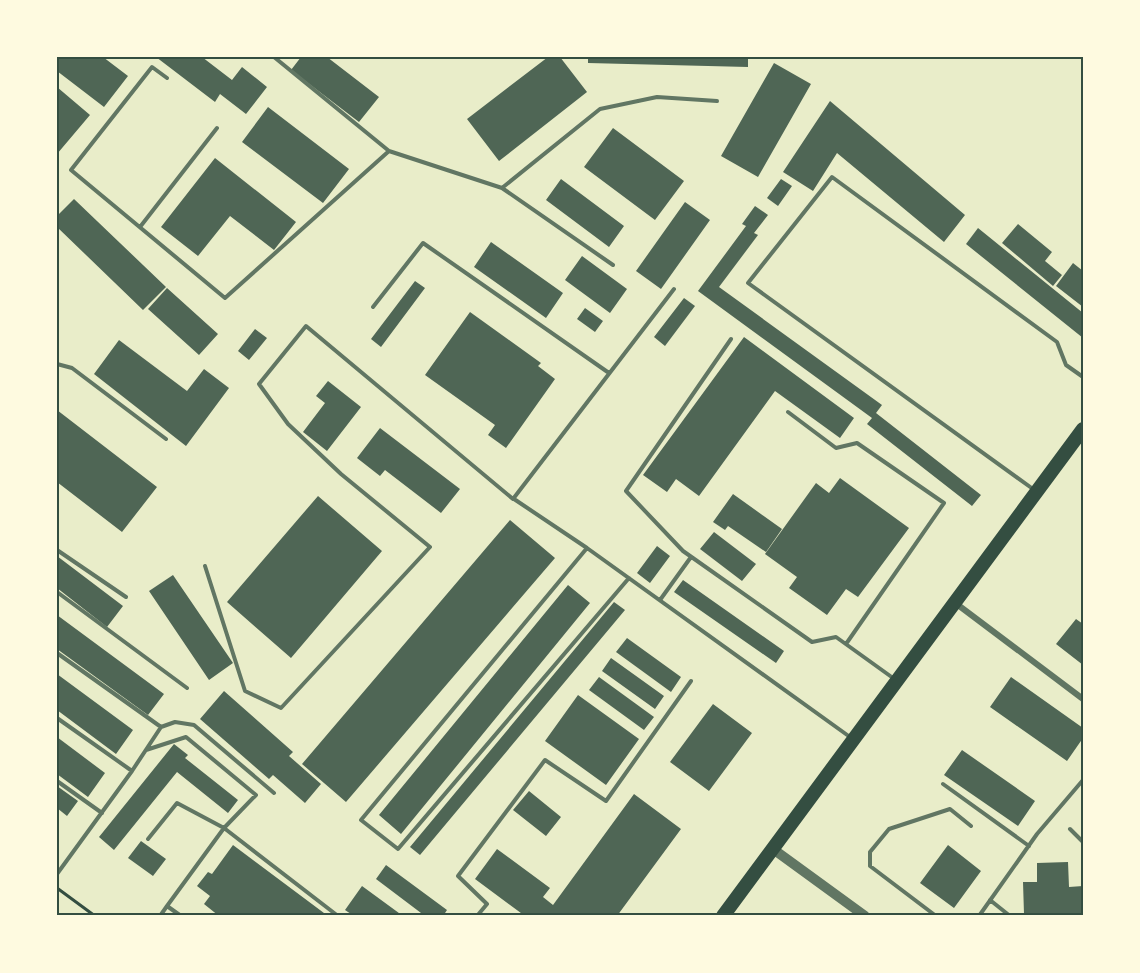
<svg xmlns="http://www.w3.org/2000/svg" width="1140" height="973" font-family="Mulish,sans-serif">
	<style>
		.building { fill: #4f6655 }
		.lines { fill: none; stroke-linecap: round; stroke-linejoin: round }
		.path { stroke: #344e41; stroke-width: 3 }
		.service { stroke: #617663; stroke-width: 4 }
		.minor { stroke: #617663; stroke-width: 6 }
		.tertiary { stroke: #617663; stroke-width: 10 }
		.trunk { stroke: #344e41; stroke-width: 14 }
		.neatline { fill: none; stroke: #344e41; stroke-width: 2 }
	</style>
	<rect width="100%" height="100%" fill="#e9edc9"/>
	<path class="building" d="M57,57H103L128,76L104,107L57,71Z
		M156,57H202L232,80L242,67L267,87L246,114L220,94L215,102Z
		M301,57H327L379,97L359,122L291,70Z
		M548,57H560L587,92L499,161L467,119Z
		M588,57H748V67L588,63Z
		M774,63L811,84L758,177L721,156Z
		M57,87L90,115L57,154Z
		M830,101L965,215L944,242L837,153L813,191L783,172Z
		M268,107L349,169L323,203L242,142Z
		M613,128L684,181L655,220L584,167Z
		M215,158L296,222L274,250L230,216L198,256L161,227Z
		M561,179L624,226L609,247L546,200Z
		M781,179L792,186L778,206L767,198Z
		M74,199L166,287L143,310L57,227V216Z
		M685,202L710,220L661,289L636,271Z
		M755,206L768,215L754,233L758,235L719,287L882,405L876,413L981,495L972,506L867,424L872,418L698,291L746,226L742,224Z
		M1018,224L1052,252L1045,261L1062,275L1053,286L1002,243Z
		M978,228L1083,313V338L966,244Z
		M491,242L563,293L546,318L474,267Z
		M582,256L627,289L610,313L565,280Z
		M1073,263L1083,271V307L1056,286Z
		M415,281L425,288L381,347L371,339Z
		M167,288L218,334L199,355L148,309Z
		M684,298L695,306L665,346L654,337Z
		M585,308L603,321L595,332L577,319Z
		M470,312L541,363L538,366L555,379L506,448L488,435L495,425L425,375Z
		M255,329L267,338L249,360L238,351Z
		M744,337L854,418L840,438L775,391L699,496L676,479L667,492L643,475Z
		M119,340L187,391L204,369L229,388L186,446L94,374Z
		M328,381L361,407L327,451L303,432L325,403L316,396Z
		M57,410L157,487L122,532L57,482Z
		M380,428L460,489L441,513L385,470L380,476L357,458Z
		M840,478L909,528L858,597L846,589L827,615L789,588L797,577L765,554L816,483L829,493Z
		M733,494L782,529L766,552L728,526L725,530L713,522Z
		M318,496L382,551L291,658L227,602Z
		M510,520L555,558L346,802L302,764Z
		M714,532L756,564L742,581L700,549Z
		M657,546L670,556L650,583L637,573Z
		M57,556L123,606L107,627L57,588Z
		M173,575L233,663L209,680L149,591Z
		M683,580L784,651L776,663L674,592Z
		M568,585L590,603L401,834L379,815Z
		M614,602L625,610L420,855L410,847Z
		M57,615L164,694L148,715L57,649Z
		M1076,619L1083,624V665L1056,644Z
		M627,638L681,677L671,692L616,652Z
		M611,658L664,696L655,709L602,671Z
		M57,674L133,730L116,754L57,710Z
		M599,677L654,717L644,730L589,690Z
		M1011,677L1083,728V738L1067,761L990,707Z
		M224,691L293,752L289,756L321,784L305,803L273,775L269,779L200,719Z
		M578,695L639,739L606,785L545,741Z
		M713,704L752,733L709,791L670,762Z
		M57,737L105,773L88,797L57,774Z
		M174,744L188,755L185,758L238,800L228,813L177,772L114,850L99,837Z
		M962,750L1035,801L1018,826L944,775Z
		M57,786L78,801L67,816L57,808Z
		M529,791L561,817L546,836L513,810Z
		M634,794L681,829L617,916H535L531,913L529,916H525L475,879L497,849L550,888L543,897L553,905Z
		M141,841L166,859L153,876L128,858Z
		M233,845L328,916H219L204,904L210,896L197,886L208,872L212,874Z
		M948,845L981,871L954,908L920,883Z
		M1068,862L1069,887L1083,886V916H1063L1062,913L1024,914L1023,882H1037V863Z
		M386,865L447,910L443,916H425L376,879Z
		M362,886L403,916H354L345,910Z"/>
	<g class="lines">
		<path class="path" d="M57,888L95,916"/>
		<path class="service" d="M167,78L152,67L71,170L225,298L389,151L274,57
			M389,151L502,188L613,265
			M502,188L600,109L657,97L717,101
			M140,227L217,128
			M373,307L423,243L609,373
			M731,339L626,491L683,551L812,642L836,637L893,678
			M57,364L72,368L166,439
			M788,412L836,448L857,443L944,503L846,644
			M1033,489L748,283L832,177L1057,342L1066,365L1083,377
			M514,499L587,548L850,737
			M587,548L361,820L398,849L629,578
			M57,550L126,597
			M205,566L245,691L281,708L430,547L341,474L288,424L259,384L306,326L513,499L674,289
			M57,592L187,688
			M660,600L691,557
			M57,653L161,727
			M57,718L132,771L57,874
			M146,750L186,737L256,795L224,828L167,906L181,916
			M132,771L161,727L175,722L194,725L274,793
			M57,781L102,813
			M943,784L1029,846
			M1070,829L1083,842
			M148,839L177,803L224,828L338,916
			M990,900L1010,916
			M160,916L167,906
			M477,916L487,904L458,876L545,760L606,801L691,681
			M936,916L870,866V852L889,829L950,809L971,826
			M979,916L1037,834L1083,780"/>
		<path class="minor" d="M954,602L1083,699"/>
		<path class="tertiary" d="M773,849L865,916"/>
		<path class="trunk" d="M723,916L1083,429"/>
	</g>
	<rect width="1140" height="973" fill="none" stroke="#fefae0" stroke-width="117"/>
	<rect x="58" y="58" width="1024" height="856" class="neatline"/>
</svg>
